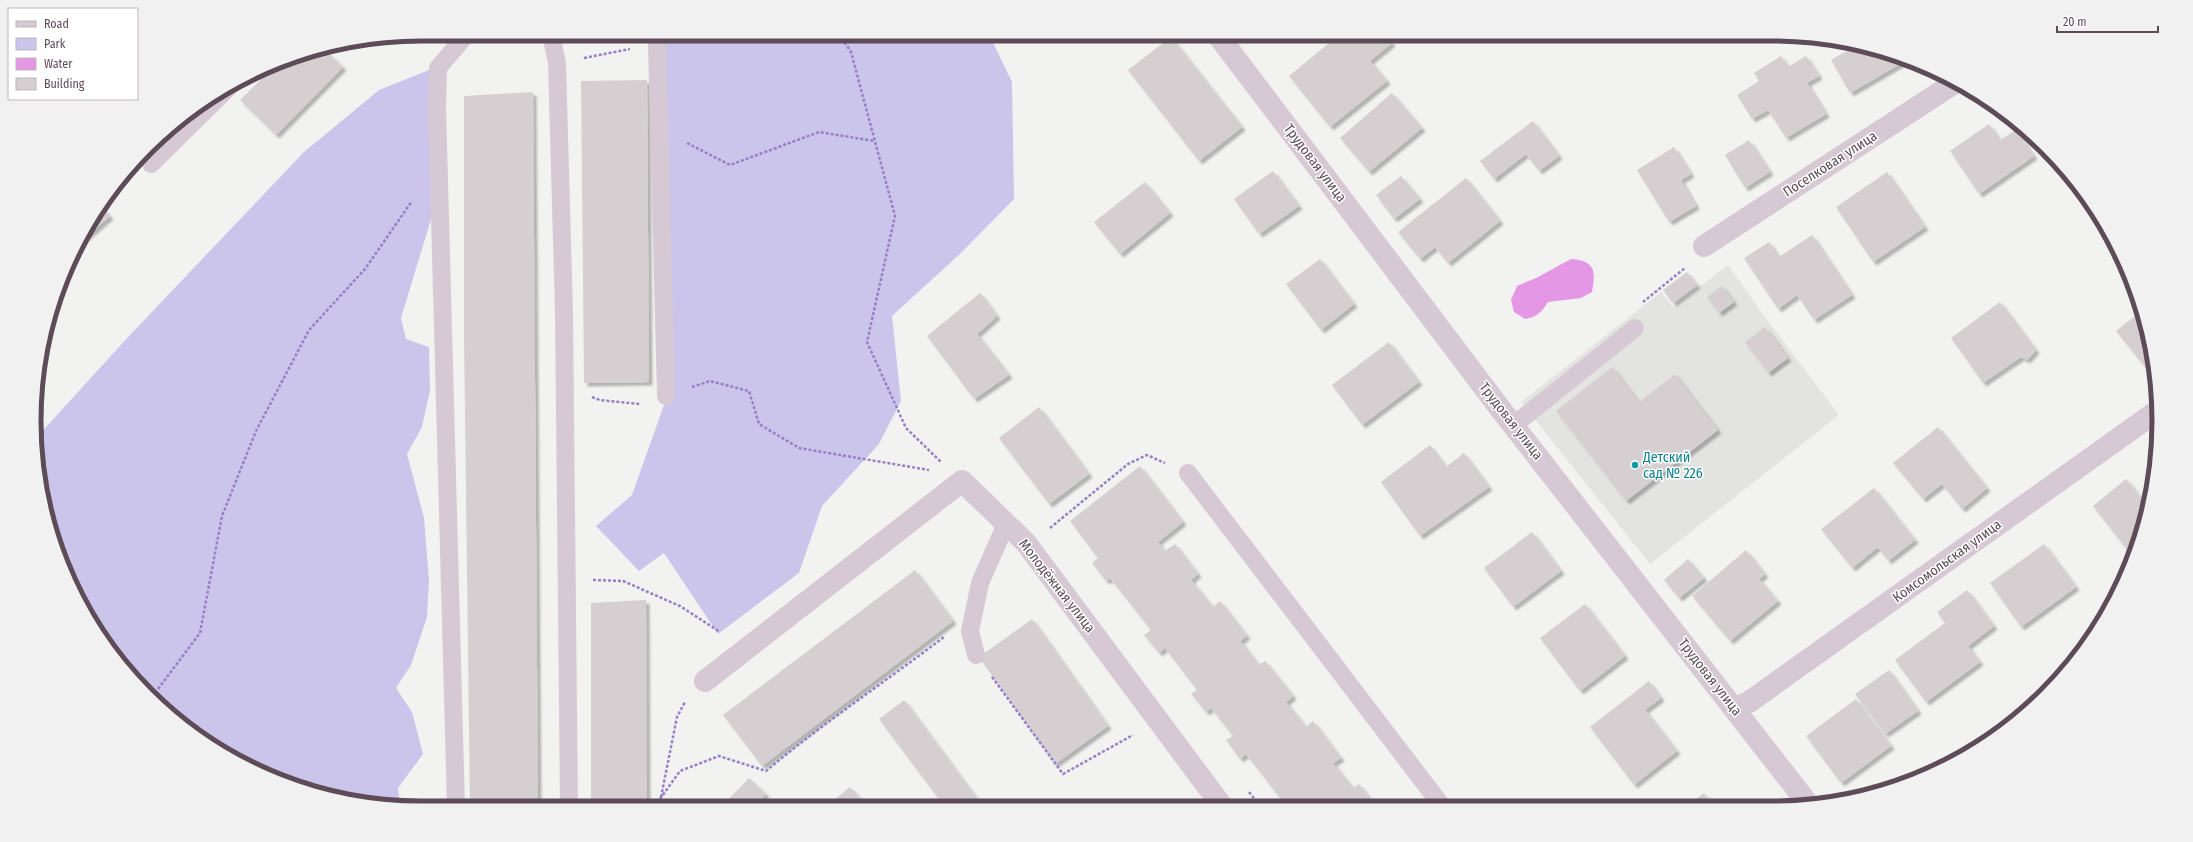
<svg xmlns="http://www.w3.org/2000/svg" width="2193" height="842" font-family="'Fira Sans Condensed',sans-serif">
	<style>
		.education { fill: #e3e4e2 }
		.green { fill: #ccc5eb }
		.water { fill: #e397e4 }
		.building { fill: #d5cfd2; filter: url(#shadow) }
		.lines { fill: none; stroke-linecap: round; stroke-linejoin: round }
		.path { stroke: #9580c6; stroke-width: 2.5; stroke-dasharray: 3 2; stroke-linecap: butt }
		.lane { stroke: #d6c9d3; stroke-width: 18 }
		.street { stroke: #d6c9d3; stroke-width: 22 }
		.culture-dot { fill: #0f9aa8; stroke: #fff; stroke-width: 1.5 }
		.labels { text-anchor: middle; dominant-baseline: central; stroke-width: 3; stroke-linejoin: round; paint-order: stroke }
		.street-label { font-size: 14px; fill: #5d4b58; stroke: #fff }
		.culture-label { font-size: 14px; fill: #0d838f; stroke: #fff; text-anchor: start }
		.rim { fill: none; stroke: #5d4b58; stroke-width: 5 }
	</style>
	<defs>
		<filter id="shadow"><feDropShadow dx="3.5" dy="3.5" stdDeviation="1" flood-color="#0004"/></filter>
	</defs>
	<rect width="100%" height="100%" fill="#f2f3f1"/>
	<path class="education" d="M1728,265L1759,309L1839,415L1650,564L1521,402L1661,292L1673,307Z"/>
	<path class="green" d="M649,34H989L1012,82L1014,199L960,254L892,316L901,401L879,444L822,506L799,573L718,634L664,553L639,571L596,526L632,495L671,385L666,57Z
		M429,70L437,107L443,180L401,318L406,339L429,347L430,390L422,427L407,454L424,518L429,580L427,617L411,665L396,688L412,712L423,754L398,788L400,805L321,795L250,768L186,728L130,676L99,636L63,569L41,497L36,438L129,336L304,152L379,90Z"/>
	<path class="water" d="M1571,259C1595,261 1596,270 1592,292L1581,298L1548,302C1542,312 1537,317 1525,319L1514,312L1511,300L1517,286L1536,278Z"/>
	<path class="building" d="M1340,34H1384L1392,43L1370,61L1387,81L1330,127L1289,76Z
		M1171,37L1242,127L1199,161L1128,70Z
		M1857,45L1872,47L1907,60L1850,93L1831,60Z
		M325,50L343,67L276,135L240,100L277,64L296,55Z
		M1781,56L1788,67L1806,56L1819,76L1807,83L1826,114L1786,138L1768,110L1752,119L1737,95L1759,81L1754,73Z
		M647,80L649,382L584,383L581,81Z
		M533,92L538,808H470L464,338V96Z
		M1392,93L1422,128L1369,172L1340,138Z
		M1993,105L2008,114L2009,115L2003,120Z
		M1533,121L1559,156L1539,171L1526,154L1494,179L1480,161Z
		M1989,124L2000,140L2016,130L2034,156L1979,194L1950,151Z
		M1749,140L1770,172L1745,188L1725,155Z
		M1674,147L1691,174L1681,180L1696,206L1669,222L1637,170Z
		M1273,171L1299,206L1259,234L1234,199Z
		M1887,172L1925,227L1873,262L1836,207Z
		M1401,176L1420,199L1394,219L1376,195Z
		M1466,178L1500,221L1448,263L1435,247L1420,259L1398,232Z
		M1145,182L1170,213L1120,254L1094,222Z
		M101,206L110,216L78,244L86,228Z
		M1812,235L1852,295L1814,320L1797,295L1778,309L1744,258L1769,242L1779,257Z
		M1320,259L1354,304L1321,330L1286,284Z
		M1687,272L1697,285L1673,303L1663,290Z
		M1722,286L1734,302L1719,313L1707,297Z
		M2136,291L2153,361L2145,367L2116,331L2140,312L2128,297Z
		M980,293L997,316L977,334L1009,375L974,399L927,336Z
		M2000,302L2036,350L2027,360L2021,357L1983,383L1951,338Z
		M1765,327L1788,358L1768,373L1745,342Z
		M1389,342L1419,382L1362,425L1332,385Z
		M1612,367L1639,402L1675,374L1718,430L1626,501L1556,411Z
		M1039,407L1089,474L1049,504L999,438Z
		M1938,427L1987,488L1962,509L1942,484L1923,499L1893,463Z
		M1430,445L1446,467L1464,453L1489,487L1420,536L1381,482Z
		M1140,466L1183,522L1158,542L1165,551L1175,544L1198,574L1191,580L1213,607L1220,601L1247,636L1240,641L1259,665L1265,661L1293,696L1286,702L1306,727L1313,721L1341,758L1333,763L1353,788L1359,784L1376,806H1286L1246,754L1240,759L1226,740L1233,736L1211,708L1206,712L1191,694L1197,690L1165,648L1159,653L1144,635L1151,630L1110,578L1106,581L1092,563L1098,558L1070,521Z
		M2126,479L2144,502L2150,497L2146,521L2132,556L2093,506Z
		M1874,488L1915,540L1888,561L1878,547L1852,568L1821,529Z
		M1532,532L1561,571L1513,607L1484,568Z
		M2044,544L2076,587L2021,627L1990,583Z
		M1746,550L1765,574L1759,579L1778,601L1730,641L1692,596Z
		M1688,559L1704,578L1679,598L1664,580Z
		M915,570L953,621L762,766L723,715Z
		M1967,590L1994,626L1968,646L1980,662L1926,702L1895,660L1945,623L1937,612Z
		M646,600L647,807L591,808V603Z
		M1585,604L1625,656L1580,691L1540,638Z
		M1032,619L1108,726L1055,764L979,657Z
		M1889,670L1918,711L1885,734L1855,694Z
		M1649,681L1661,698L1645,710L1677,751L1634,785L1590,727Z
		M1856,699L1891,746L1841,783L1806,736Z
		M904,700L983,807H945L879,719Z
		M749,778L766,794L754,807H732L726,802Z
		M850,787L862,800L854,807H826Z
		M1704,793L1713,805H1688Z"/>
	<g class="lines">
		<path class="path" d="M839,34L851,52L895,216L867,342L906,428L941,462
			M584,58L630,49
			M687,143L730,165L819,132L874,141
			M1643,302L1685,268
			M692,387L710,381L749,391L759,424L799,448L929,470
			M592,397L600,400L640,404
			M1050,528L1128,464L1147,455L1165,463
			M593,580L623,581L680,606L720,632
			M992,677L1063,774L1133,735
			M152,697L200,633L222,516L256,431L309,330L365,269L412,201
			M1249,792L1260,806
			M660,799L680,771L719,756L766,771C823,723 885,682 944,637
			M659,807L677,717L685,702"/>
		<path class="lane" d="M551,34L557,63L564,312L569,808
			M657,44L666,396
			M151,164L232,84
			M1514,425L1635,328
			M1188,473L1442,806
			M976,655L970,631L980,583L1006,524
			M456,808L437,107L438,68L467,34"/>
		<path class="street" d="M1217,34L1502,411L1809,805
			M1704,246L1956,82
			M705,681L962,481L1026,543L1222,806
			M1735,708L1749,702L2157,411"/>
	</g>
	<circle class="culture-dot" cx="1635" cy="465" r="4"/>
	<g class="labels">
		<g class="street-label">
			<text transform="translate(1315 163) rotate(53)">Трудовая улица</text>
			<text transform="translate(1830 164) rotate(-33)">Поселковая улица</text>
			<text transform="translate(1511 421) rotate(52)">Трудовая улица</text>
			<text transform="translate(1947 561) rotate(-36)">Комсомольская улица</text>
			<text transform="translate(1057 586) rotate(52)">Молодёжная улица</text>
			<text transform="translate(1710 677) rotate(52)">Трудовая улица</text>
		</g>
		<g class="culture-label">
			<text x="1643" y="457">Детский<tspan x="1643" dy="16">сад № 226</tspan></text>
		</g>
	</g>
	<path d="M0 0H2193V842H0ZM421 41H1772A380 380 0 0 1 2152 421V421A380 380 0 0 1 1772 801H421A380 380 0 0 1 41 421V421A380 380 0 0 1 421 41Z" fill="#f2f1f2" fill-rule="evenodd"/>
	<path class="rim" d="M421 41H1772A380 380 0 0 1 2152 421V421A380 380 0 0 1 1772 801H421A380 380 0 0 1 41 421V421A380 380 0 0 1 421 41Z"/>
	<rect x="8" y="8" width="130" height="92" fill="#ffffff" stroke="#beb7bc"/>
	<rect x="16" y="21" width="20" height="6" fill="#d6c9d3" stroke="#beb7bc"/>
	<text x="44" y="28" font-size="12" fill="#5d4b58">Road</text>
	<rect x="16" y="38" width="20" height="12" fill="#ccc5eb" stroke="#beb7bc"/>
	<text x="44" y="48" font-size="12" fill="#5d4b58">Park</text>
	<rect x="16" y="58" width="20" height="12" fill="#e397e4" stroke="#beb7bc"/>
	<text x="44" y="68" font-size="12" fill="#5d4b58">Water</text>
	<rect x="16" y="78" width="20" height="12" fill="#d5cfd2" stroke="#beb7bc"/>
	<text x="44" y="88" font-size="12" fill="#5d4b58">Building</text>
	<path d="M2057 26v6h101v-6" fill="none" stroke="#5d4b58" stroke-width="2"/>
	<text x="2063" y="26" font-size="12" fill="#5d4b58" stroke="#ffffff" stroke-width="3" paint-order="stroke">20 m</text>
</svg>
